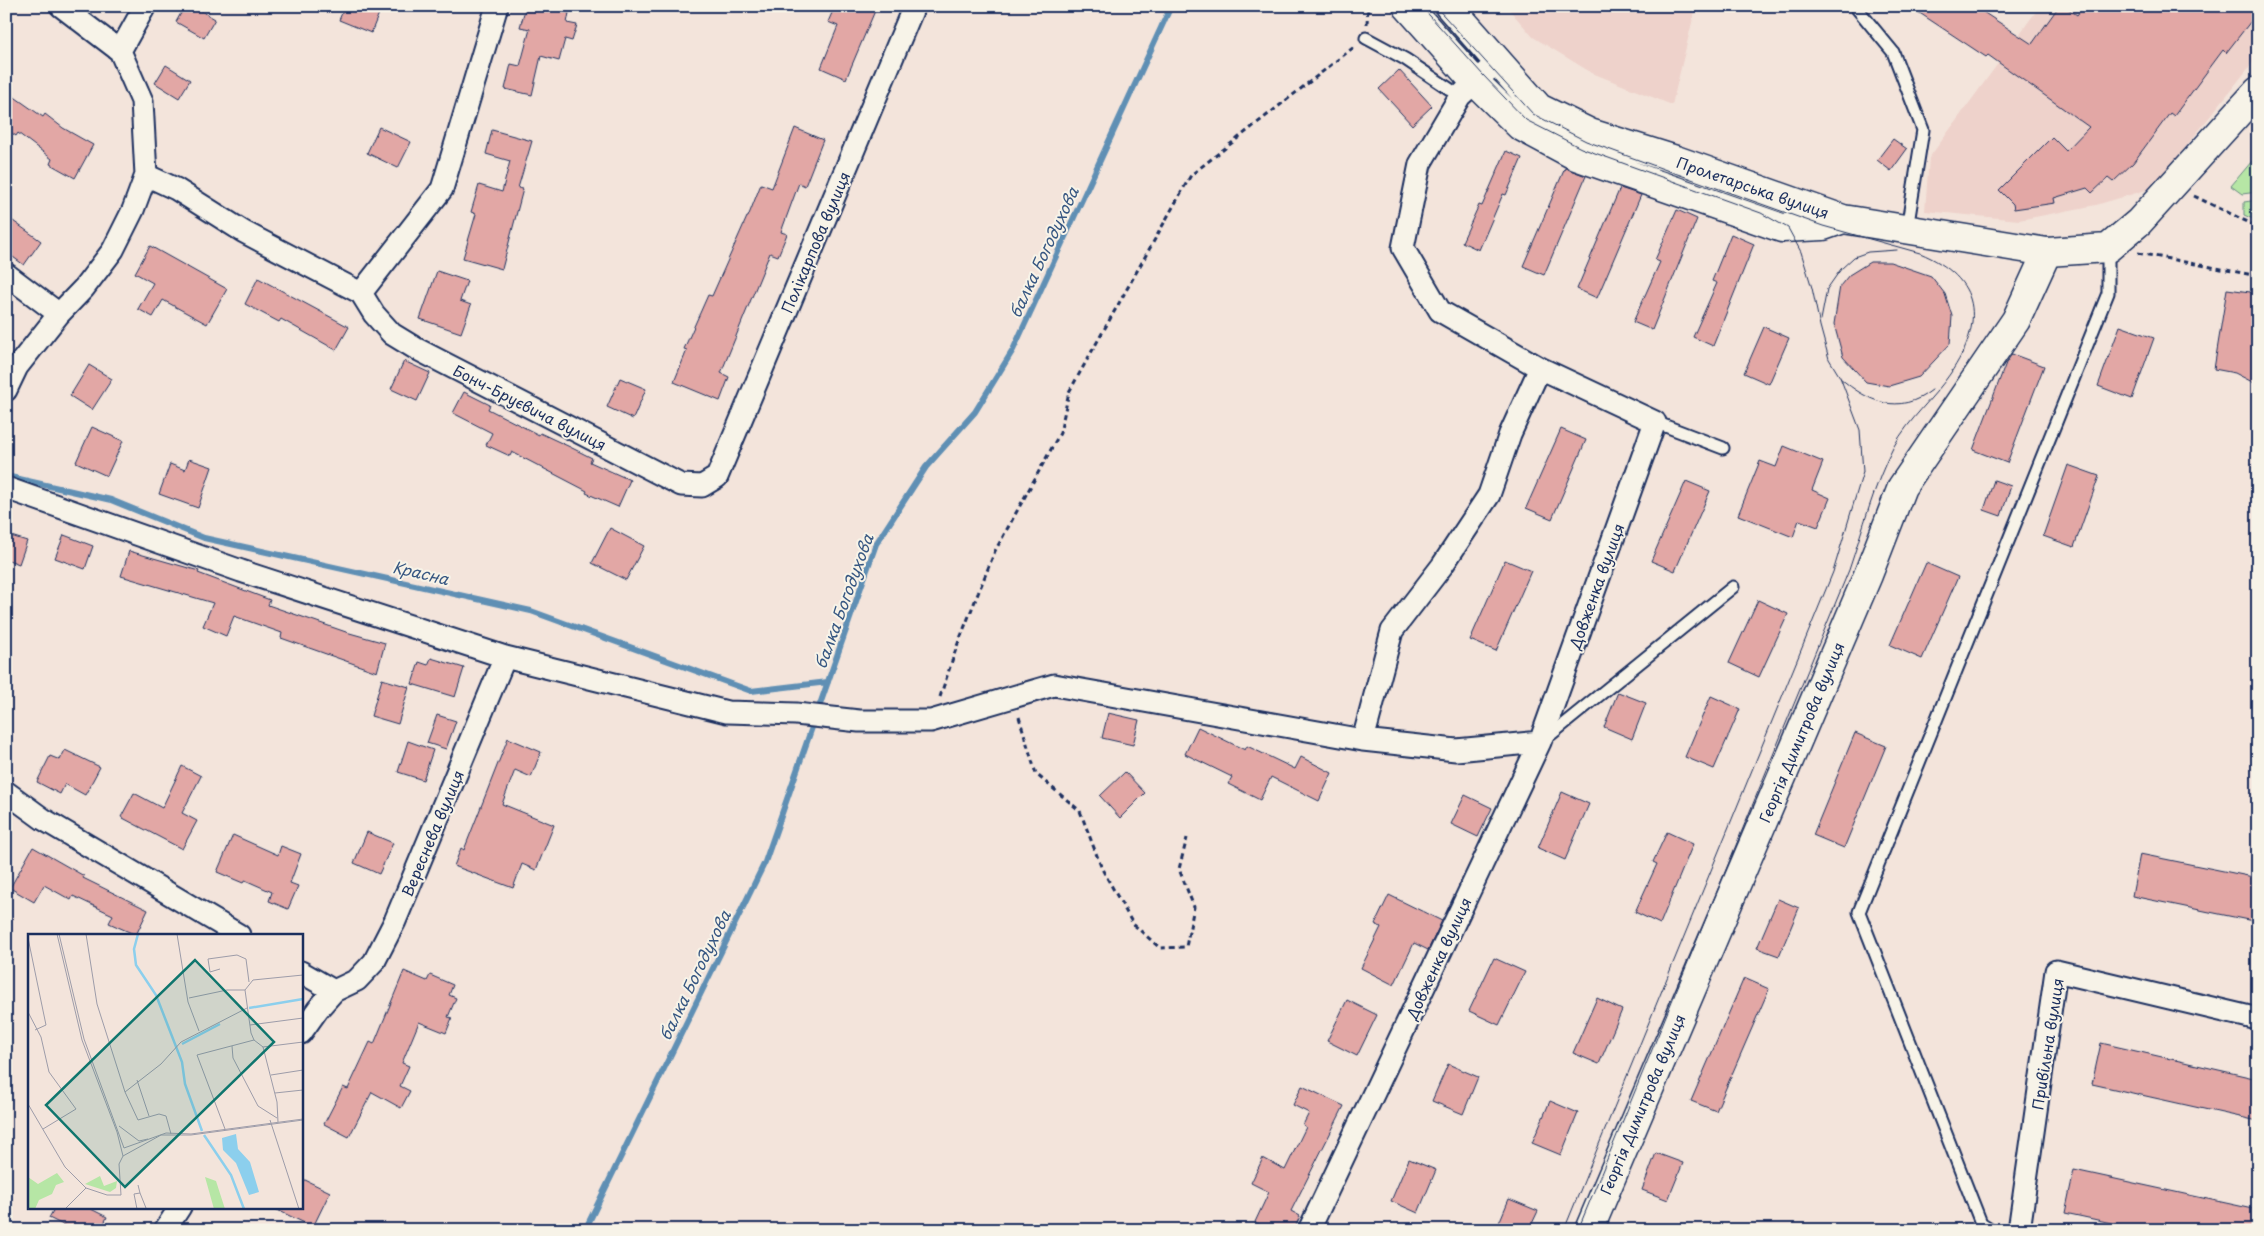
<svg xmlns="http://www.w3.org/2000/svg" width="2264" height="1236" font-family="'Playpen Sans',sans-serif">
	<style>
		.built { fill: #eed2cb }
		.green { fill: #b6e6a5; stroke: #688a82 }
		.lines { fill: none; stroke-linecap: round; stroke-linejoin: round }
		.stream { stroke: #5f8fb4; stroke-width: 6 }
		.building { fill: #e2a7a5; stroke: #1b2f5e }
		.service-casing { stroke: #1b2f5e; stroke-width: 15 }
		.minor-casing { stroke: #1b2f5e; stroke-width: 25 }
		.tertiary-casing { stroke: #1b2f5e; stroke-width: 31 }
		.secondary-casing { stroke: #1b2f5e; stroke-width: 31 }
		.path { stroke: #1b2f5e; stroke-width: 3; stroke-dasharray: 5 4; stroke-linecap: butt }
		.service { stroke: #f7f3e8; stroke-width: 11 }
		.minor { stroke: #f7f3e8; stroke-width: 21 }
		.tertiary { stroke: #f7f3e8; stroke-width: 28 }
		.secondary { stroke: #f7f3e8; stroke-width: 28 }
		.tram { stroke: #1b2f5e; stroke-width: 1 }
		.labels { text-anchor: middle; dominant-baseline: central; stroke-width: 4; stroke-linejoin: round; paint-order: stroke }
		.street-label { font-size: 15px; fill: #1b2f5e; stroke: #f7f3e8 }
		.water-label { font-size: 16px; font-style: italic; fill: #375782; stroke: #f7f3e8 }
		.inset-river { fill: none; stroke: #8ccfed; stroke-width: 2.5 }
		.inset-road { fill: none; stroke: #9d9ca9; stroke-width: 1 }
		.view { fill: #0f766e; fill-opacity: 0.15; stroke: #0f766e; stroke-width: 2.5 }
		.inset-edge { fill: none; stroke: #1b2f5e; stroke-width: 2.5 }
	</style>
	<rect width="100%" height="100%" fill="#f3e4db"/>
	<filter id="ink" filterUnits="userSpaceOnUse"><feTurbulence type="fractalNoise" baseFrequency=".02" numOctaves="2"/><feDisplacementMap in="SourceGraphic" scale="10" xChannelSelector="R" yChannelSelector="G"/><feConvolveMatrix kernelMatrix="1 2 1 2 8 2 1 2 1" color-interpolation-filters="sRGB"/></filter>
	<g filter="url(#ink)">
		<path class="built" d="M1506,6H1696L1672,105L1592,73L1533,37Z
			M2040,6H2258V56L2153,188L2096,205L2019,220L1925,211L1929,158Z"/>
		<path class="green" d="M2252,161L2258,167V192L2242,194L2231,186Z
			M2258,200V221L2244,215V202Z"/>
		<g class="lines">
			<path class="stream" d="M6,476L111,500L204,538L531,611L751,691L828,682
				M585,1230L765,862L876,544L926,467L975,412L1013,350L1171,6"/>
		</g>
		<path class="building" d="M185,6H193L215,19L204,38L176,22Z
			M345,6H382L371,33L339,20Z
			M526,6H546L569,13L567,23L577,25L572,41L565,39L559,61L541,56L532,95L505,89L511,64L520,66L530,29L520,27Z
			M835,6H877L846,79L821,68L838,26L828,22Z
			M1909,6H1974L2032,44L2059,6H2064L2077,15L2084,6H2258V12L2226,53L2223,50L2174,116L2170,113L2133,163L2113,182L2108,178L2092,193L2087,188L2054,198L2055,203L2014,209L2013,204L1999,190L2052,137L2066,151L2089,127L1988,55L1986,57Z
			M166,65L190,80L179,98L155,83Z
			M1399,70L1432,106L1412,125L1379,89Z
			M6,91L43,117L45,114L63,128L93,145L75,178L50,164L52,159L18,133L16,136L6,129Z
			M379,127L411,142L398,168L367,153Z
			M795,128L823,140L805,186L799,183L781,232L787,234L778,256L770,253L721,373L729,377L720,401L674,382L687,350L684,349L708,295L712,296L747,217H748L761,184L772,188Z
			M492,130L532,141L518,188L523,189L502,269L463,258L476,214L471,212L479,185L502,192L510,161L486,154Z
			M1893,139L1907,149L1891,171L1877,160Z
			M1506,151L1522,158L1506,195L1503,194L1479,250L1462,242L1479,205L1482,206Z
			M1565,168L1586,176L1544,275L1523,266Z
			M1620,188L1641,195L1597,298L1577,289Z
			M1677,210L1697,219L1652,330L1633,322L1660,262L1655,260Z
			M6,216L41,241L24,265L6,252Z
			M1731,234L1754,244L1713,346L1693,337L1717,283L1712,281Z
			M150,246L227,289L207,324L163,300L153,317L138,309L153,283L135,273Z
			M1870,262H1890L1931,276L1945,294L1952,316L1950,344L1919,377L1889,386L1866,382L1843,357L1834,324L1840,286L1849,275Z
			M437,271L467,281L460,301L471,305L461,333L420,319Z
			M258,278L349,327L336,350L281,319L279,322L245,304Z
			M2227,289L2258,293V385L2235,373L2214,369Z
			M2120,326L2154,338L2132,399L2098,386Z
			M1764,327L1789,338L1769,384L1744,373Z
			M2012,354L2044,366L2007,463L1973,450L2006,363Z
			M404,361L430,373L417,401L391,389Z
			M89,365L112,379L92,410L70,396Z
			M620,378L646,389L633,419L607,407Z
			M464,392L490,405L488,409L539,435L540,433L570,447L592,458L590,462L630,480L618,507L586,493L587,491L512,452L510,456L486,445L492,433L453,413Z
			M92,427L123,441L107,476L76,462Z
			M1561,429L1586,440L1552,519L1526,508Z
			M1784,446L1823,462L1812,490L1830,498L1818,527L1799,520L1793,537L1738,515L1760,461L1776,467Z
			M189,459L212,467L198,508L159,494L170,464L185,470Z
			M2068,465L2099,476L2074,547L2043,536Z
			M1994,480L2011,486L2001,516L1984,510Z
			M1686,481L1710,491L1675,571L1651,561Z
			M610,528L644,546L626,580L592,563Z
			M64,535L93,546L85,569L55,558Z
			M11,536L27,541L19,564L6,559V551Z
			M129,551L199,571L198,573L270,600L268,605L346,632L385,643L377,672L281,638L282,633L234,616L226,636L203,626L213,603L121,576Z
			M1505,560L1531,571L1496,651L1470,640Z
			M1926,563L1958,577L1922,659L1890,645Z
			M1758,600L1788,614L1759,677L1729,663Z
			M431,658L464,668L455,697L412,684L419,662L428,665Z
			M382,679L409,687L398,724L371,716Z
			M1618,692L1646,703L1632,739L1604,727Z
			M1711,696L1740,709L1714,769L1685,757Z
			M1108,713L1139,720L1133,745L1102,738Z
			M437,715L456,721L446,749L427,743Z
			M1198,727L1245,750L1247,746L1295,769L1301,757L1332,773L1319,801L1271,777L1260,800L1228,784L1232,777L1185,754Z
			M1855,733L1886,746L1844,848L1813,835Z
			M508,738L541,752L531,777L515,770L502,804L554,825L536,870L522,864L513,888L454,866L461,848L464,850Z
			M408,741L433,750L423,780L398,772Z
			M65,750L100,767L85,795L65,784L60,794L37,782L50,756L60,760Z
			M182,766L201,776L182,813L197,821L182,849L121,817L134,793L162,808Z
			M1125,772L1145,793L1120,818L1100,796Z
			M1562,792L1589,804L1565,860L1538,848Z
			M1465,795L1492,808L1478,837L1451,824Z
			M367,832L393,843L379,874L354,863Z
			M1667,832L1693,844L1660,924L1635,912L1657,864L1653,862Z
			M233,835L278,855L281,846L301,854L290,883L298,886L288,909L269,901L272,892L245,880L243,883L217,872Z
			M33,847L84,876L83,878L148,910L136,935L109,923L113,915L73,896L71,900L44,885L34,902L10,888Z
			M2140,854L2258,878V922L2132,896Z
			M1389,895L1442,921L1428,950L1414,943L1394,985L1361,968L1381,927L1375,924Z
			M1778,899L1799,908L1779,956L1757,948Z
			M1494,958L1525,972L1499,1025L1469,1011Z
			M404,971L427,981L430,975L453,985L449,995L456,998L448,1017L452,1018L446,1033L419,1022L402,1063L409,1066L400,1086L410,1091L401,1108L372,1092L349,1137L324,1124L343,1087L348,1089L370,1042L374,1044Z
			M1744,978L1769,989L1716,1111L1691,1101Z
			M1597,998L1622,1010L1599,1064L1573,1053Z
			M1347,1000L1377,1015L1357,1056L1327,1041Z
			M2101,1043L2258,1079V1121L2092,1084Z
			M1448,1064L1478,1077L1463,1114L1432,1101Z
			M1302,1086L1344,1106L1291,1211L1300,1216L1294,1230H1270L1255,1222L1269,1192L1251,1183L1263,1158L1285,1170L1306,1127L1303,1125L1309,1113L1293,1105Z
			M1550,1101L1578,1113L1561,1155L1532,1143Z
			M1656,1153L1683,1163L1668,1200L1642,1190Z
			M1409,1159L1436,1170L1418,1213L1391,1201Z
			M2074,1170L2258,1210V1230H2144L2065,1213Z
			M301,1178L330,1192L313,1227L271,1207H301Z
			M1509,1199L1538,1211L1529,1230H1496Z
			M55,1207H87L107,1217L101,1230H73L49,1218Z"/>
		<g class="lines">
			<g class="service-casing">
				<path id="service" d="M1855,6L1893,52L1923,130L1907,229
					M1366,38L1405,59L1460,96
					M1655,422L1723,448
					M1544,740L1733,587
					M1992,1230L1981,1223L1859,912L2108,293V248"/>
			</g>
			<g class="minor-casing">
				<path id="minor" d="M61,6L120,51
					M146,175L176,189L244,232L361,293L374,314L392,334L415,348L681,485L702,486L717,477L914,6
					M6,274L59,314
					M361,293L442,189L497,6
					M6,390L17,367L59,314L84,288L113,250L133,210L146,175L142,101L120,51L145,6
					M6,488L241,571L505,657L727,712L796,714L859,721H931L1054,685L1363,740L1456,750L1540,742
					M1363,740L1392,631L1442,566L1489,495L1510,434L1540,368
					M6,792L43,819L239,935
					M301,972L334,991
					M301,1033L318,1009L334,991L357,980L374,962L395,921L505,657
					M165,1230L180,1207
					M1309,1230L1540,742L1655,422L1540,368L1440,311L1403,248L1420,164L1460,96L1498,61
					M2019,1230L2056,971L2258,1019"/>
			</g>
			<g class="tertiary-casing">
				<path id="tertiary" d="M1589,1230L1868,575L1902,487L2016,320L2047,252"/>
			</g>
			<g class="secondary-casing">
				<path id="secondary" d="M1407,6L1475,82L1520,126L1576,156L1782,228L1823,226L1843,219
					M1449,6L1539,108L1590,133L1676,160L1843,219L2047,252L2108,248L2139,222L2258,91"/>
			</g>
			<path class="path" d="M1367,24L1368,6
				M2194,196L2258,227
				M2138,253L2258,276
				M940,697L957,646L995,551L1060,433L1069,392L1191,175L1354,47
				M1019,717L1036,774L1080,811L1102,869L1133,924L1160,948L1186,947L1194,907L1179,869L1187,838"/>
			<use href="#service" class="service"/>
			<use href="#minor" class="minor"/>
			<use href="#tertiary" class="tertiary"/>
			<use href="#secondary" class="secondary"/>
			<path class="tram" d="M1421,6L1483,75L1526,120L1581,148L1761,213L1788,228L1801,252L1812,288L1820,326L1829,359L1840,377L1860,430L1863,472L1833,572L1564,1230
				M1435,6L1533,114L1586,141L1669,171L1823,226L1920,253C1982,279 1985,322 1950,374C1933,399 1909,419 1894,446C1874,484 1863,529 1849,570L1578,1230
				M1821,320L1827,289L1841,269L1854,257L1868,252L1897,250
				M1840,378C1868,402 1899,416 1932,390"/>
		</g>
	</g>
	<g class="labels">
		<g class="street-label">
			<text transform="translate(1753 187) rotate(19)">Пролетарська вулиця</text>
			<text transform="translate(815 242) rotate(-67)">Полікарпова вулиця</text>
			<text transform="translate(530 407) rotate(27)">Бонч-Бруєвича вулиця</text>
			<text transform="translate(1596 586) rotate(-70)">Довженка вулиця</text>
			<text transform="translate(1801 732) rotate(-67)">Георгія Димитрова вулиця</text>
			<text transform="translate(432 833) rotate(-67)">Вереснева вулиця</text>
			<text transform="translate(1438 958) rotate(-65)">Довженка вулиця</text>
			<text transform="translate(2047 1044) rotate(-81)">Привільна вулиця</text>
			<text transform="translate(1642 1104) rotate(-67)">Георгія Димитрова вулиця</text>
		</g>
		<g class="water-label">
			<text transform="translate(1043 252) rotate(-65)">балка Богодухова</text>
			<text transform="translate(421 572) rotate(13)">Красна</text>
			<text transform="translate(843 601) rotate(-70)">балка Богодухова</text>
			<text transform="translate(694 975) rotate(-64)">балка Богодухова</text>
		</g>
	</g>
	<g transform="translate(28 934)">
		<rect width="275" height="275" fill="#f3e4db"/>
		<path d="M29,239L36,248L28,251L24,260L11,266L7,275H0V243L10,250ZM72,242L76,252L89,247L88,254L82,258L57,250ZM177,243L188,247L197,275H186Z" fill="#b6e6a5"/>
		<path d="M208,200L210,215L222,228L231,258L221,261L208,229L195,216L194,204Z" fill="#8ccfed"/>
		<path class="inset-river" d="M110,0L106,15L108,31L128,61L154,128L157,150L174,197M221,74L275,65M154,110L192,90M176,201L203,241L216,275"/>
		<path class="inset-road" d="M29,0L54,106L89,198L95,222M31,0L56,105L96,214L138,199L163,200L275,185M58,0L69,70L97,158L110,186L131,180L138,182L143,200M149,0L160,68L171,97M0,4L18,91L7,96M192,35L182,38L180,25L209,21L218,25L221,48M217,56L223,99L226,106L235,113L249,168L250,188M161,64L199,56H217L225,46L275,41M0,78L13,103L21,138L48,175L15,195M222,91L275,84M204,112L205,124L230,172L249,184M235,113L275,108M243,141L275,136M109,146L121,182M97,158L133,130L153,108L219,74M247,159L275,156M0,170L37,233L58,254L79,261H93L91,230L95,222L133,201H163L275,186M242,186L271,275M91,192L111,207L120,205M197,195L169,121L226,106M112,259L118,274M37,275L58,254M109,275L106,260L112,259L110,251"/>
		<path class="view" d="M167,26L246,108L97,253L18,171Z"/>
		<rect width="275" height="275" class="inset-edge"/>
	</g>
	<rect width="2264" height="1236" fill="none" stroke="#f7f3e8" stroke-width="25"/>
	<rect x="12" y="12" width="2239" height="1211" fill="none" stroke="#1b2f5e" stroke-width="2" filter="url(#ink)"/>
</svg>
